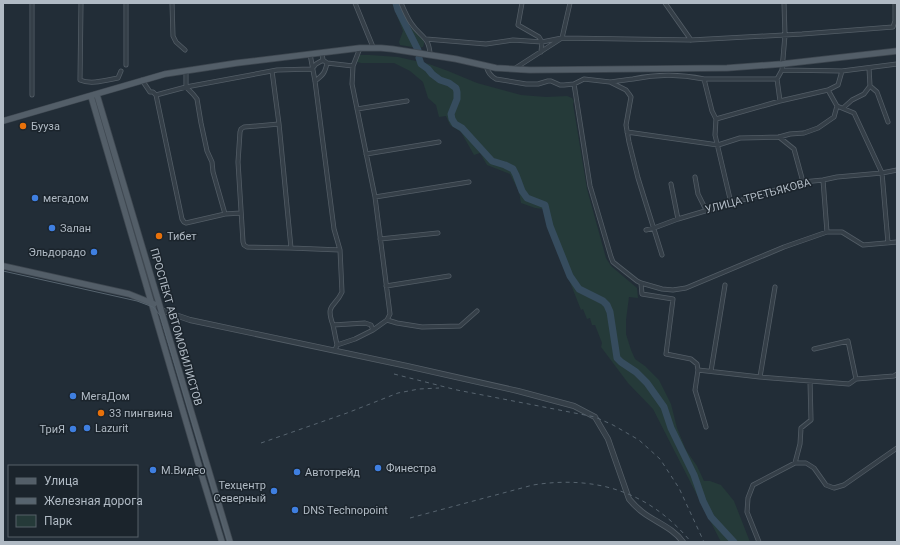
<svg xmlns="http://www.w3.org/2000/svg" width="900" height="545" font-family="Roboto,sans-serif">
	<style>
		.green { fill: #253a39 }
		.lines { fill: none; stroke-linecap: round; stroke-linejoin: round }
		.river { stroke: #364c5e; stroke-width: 7 }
		.minor-casing { stroke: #535d66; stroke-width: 5 }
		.tertiary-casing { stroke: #535d66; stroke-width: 6 }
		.primary-casing { stroke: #3f4851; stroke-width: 7 }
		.minor { stroke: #353f48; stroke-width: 3.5 }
		.tertiary { stroke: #353f48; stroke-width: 4.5 }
		.primary { stroke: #535e68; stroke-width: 5.5 }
		.tram { stroke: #57646f; stroke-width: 1 }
		.rail { stroke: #57646f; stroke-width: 1; stroke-dasharray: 4 4; stroke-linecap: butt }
		.food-dot { fill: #e8710a; stroke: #1b242c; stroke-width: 1.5 }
		.shop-dot { fill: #3f7fe0; stroke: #1b242c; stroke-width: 1.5 }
		.labels { text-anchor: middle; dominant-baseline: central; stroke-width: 3; stroke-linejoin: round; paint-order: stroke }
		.poi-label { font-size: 11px; fill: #b0bac4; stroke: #1b242c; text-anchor: start }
		.street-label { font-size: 11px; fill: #b0bac4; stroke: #1b242c }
	</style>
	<rect width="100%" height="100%" fill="#222d37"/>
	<path class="green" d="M392,3H398C403,18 411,31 424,39V44L423,47L418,48L400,45L399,42L403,31Z
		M360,55H370L398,57L429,64L448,71L477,83L521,95L546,97L567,96L572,98L574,101L573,104L587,189L606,258L611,266L637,288L638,298L629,297L626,320V334L631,350L635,359L645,366L659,380L671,404L677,428L686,450L697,466L704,481H710L721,485L734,501L750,542H721L653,409L628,383L601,347L602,343L595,325H592L590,318L587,319L583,309L581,310L555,244L543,209L535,208L521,203L519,192L510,174L487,165L480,153L474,155L461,132L450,125L446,116L439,117L436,105L428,98L423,82L410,71L394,63H361L357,62V58Z"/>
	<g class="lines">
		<path class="river" d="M396,3L398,10L418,50
			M419,58L421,64L428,69L432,74L440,80L449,83L456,88L457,92V99L451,114L452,119L455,124L462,128L492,161L505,165L513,169L516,175L522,191L527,198L545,205L550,226L570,276L579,289L603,301L607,305L610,312L617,358L621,362L636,372L647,383L664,407L671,428L694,475L703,501L711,517L734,542"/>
		<g class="minor-casing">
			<path id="minor" d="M81,3L80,80C91,85 107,80 118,78L121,71
				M172,3L173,36L176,42L185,50
				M355,3L373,47
				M401,3C404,10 407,17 411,23C420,37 429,36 430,54
				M522,3L518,25L539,37L542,42L541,52
				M665,3L691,40
				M784,3L785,35L782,70L842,71
				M426,39L486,44L513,40L542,42L562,38L691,40L802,34L893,27L895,21V3
				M322,53L323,60L327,63L353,66
				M310,54L315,81L334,229L340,250
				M126,65V3
				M486,66C488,72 490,76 496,79L526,84H538L548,81H551L560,85H564L574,84L584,79L610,82L626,90L629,94L631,97L626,125L629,142L638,178L662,255
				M514,69L562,38L570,3
				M782,70L777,79L780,101L828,90
				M186,71V87L277,70L312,69L316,64L323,60
				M272,71L279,124L291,248L247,247L244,245L243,242L238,162L240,132L241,129L244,127L279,124
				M142,80L150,92H153L156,95
				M315,81C323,75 325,73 327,63
				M611,82C618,81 625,80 633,79C657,74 680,74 704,79
				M574,84L590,186L611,257L613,262L637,281L641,283L662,289L673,290L686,288L784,247L827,232H842L863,245L897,242
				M870,86L877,92L888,122
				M32,95V3
				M837,106L854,113L882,173L888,243
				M843,108L852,100L864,94L870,86L869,68
				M357,109L407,101
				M716,119L712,111L704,79H777
				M627,132L718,145L740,138L779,137L790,134L804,133L818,128L834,117L837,106L828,90L838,85L842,71L897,64
				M779,137L794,149L803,182
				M366,154L439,142
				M695,177L698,194L706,210
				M823,180L827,232
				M671,184L678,219
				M375,197L469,182
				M731,203L715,135L716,119L780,101
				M225,214L213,172L212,162L207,151L201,123L197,99L193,94L186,87L156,95L182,219L184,222L186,223L225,214L241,213
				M646,230L654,228L678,219L803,182L823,180L837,177L882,173L897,170
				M380,239L438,233
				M291,248L340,250L342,292C335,308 325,303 333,325L365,323L371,325L373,330
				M641,283L642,294L673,299L666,354L691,359L697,364L698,370L760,377L849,384L856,379L894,376L897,374
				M386,286L449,276
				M387,320L397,323L422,327L460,326L477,311
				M333,325L337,345
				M814,349L848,341L856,379
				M335,350L337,345L355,339L373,330L387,320L390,314L375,197L352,84L353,66L360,48
				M698,370L695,390L706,427
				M711,371L725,285
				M760,377L775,287
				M795,463L800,444L801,428L811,420L810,381
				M759,542L747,512L748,498L753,485L795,463H806L814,468L826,485L834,488L844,485L897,448"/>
		</g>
		<g class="tertiary-casing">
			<path id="tertiary" d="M161,310L190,320L407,366L518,391L574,406L595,417L608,439L629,499C634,505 639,510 645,514C658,523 674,529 683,542"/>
		</g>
		<g class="primary-casing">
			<path id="primary" d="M97,95C141,244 185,393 230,542
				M91,96L202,476L222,542
				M3,121L165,74L237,63L360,48H381L392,49L456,59L496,68L530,70L727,68L782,64L897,51
				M3,266L129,294L154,304"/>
		</g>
		<use href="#minor" class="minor"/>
		<use href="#tertiary" class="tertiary"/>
		<use href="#primary" class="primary"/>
		<path class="tram" d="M3,271L137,301L153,307L160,315L228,542"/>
		<path class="rail" d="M394,374L457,390L595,417L613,425L639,440L660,459L679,488L704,542
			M261,443L347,413L398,393L419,389L439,388
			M410,518L533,485C596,475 650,492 691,542"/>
	</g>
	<g class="food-dot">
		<circle cx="23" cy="126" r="4"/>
		<circle cx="159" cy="236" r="4"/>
		<circle cx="101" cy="413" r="4"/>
	</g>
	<g class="shop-dot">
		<circle cx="35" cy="198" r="4"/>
		<circle cx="52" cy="228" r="4"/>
		<circle cx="94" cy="252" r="4"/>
		<circle cx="73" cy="396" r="4"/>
		<circle cx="87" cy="428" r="4"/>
		<circle cx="73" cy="429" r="4"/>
		<circle cx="378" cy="468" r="4"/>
		<circle cx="153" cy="470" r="4"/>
		<circle cx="297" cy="472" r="4"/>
		<circle cx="274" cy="491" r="4"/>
		<circle cx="295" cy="510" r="4"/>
	</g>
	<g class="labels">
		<g class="poi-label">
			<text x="31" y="126">Бууза</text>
			<text x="43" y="198">мегадом</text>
			<text x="60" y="228">Залан</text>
			<text x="167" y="236">Тибет</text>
			<text x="86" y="252" text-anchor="end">Эльдорадо</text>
			<text x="81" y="396">МегаДом</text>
			<text x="109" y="413">33 пингвина</text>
			<text x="95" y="428">Lazurit</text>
			<text x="65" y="429" text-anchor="end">ТриЯ</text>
			<text x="386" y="468">Финестра</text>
			<text x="161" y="470">М.Видео</text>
			<text x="305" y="472">Автотрейд</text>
			<text x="266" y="485" text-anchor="end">Техцентр<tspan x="266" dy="13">Северный</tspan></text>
			<text x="303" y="510">DNS Technopoint</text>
		</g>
		<g class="street-label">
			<text transform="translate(758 196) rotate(-15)">УЛИЦА ТРЕТЬЯКОВА</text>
			<text transform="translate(176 327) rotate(74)">ПРОСПЕКТ АВТОМОБИЛИСТОВ</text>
		</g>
	</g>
	<rect width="900" height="545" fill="none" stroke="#b0bac4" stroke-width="8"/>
	<rect x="8" y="465" width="130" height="72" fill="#1b242c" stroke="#576069"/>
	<rect x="16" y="478" width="20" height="6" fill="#535e68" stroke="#576069"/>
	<text x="44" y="485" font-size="12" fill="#b0bac4">Улица</text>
	<rect x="16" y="498" width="20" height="6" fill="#57646f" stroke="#576069"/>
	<text x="44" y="505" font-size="12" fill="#b0bac4">Железная дорога</text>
	<rect x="16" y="515" width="20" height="12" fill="#253a39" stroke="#576069"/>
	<text x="44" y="525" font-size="12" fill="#b0bac4">Парк</text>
</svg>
